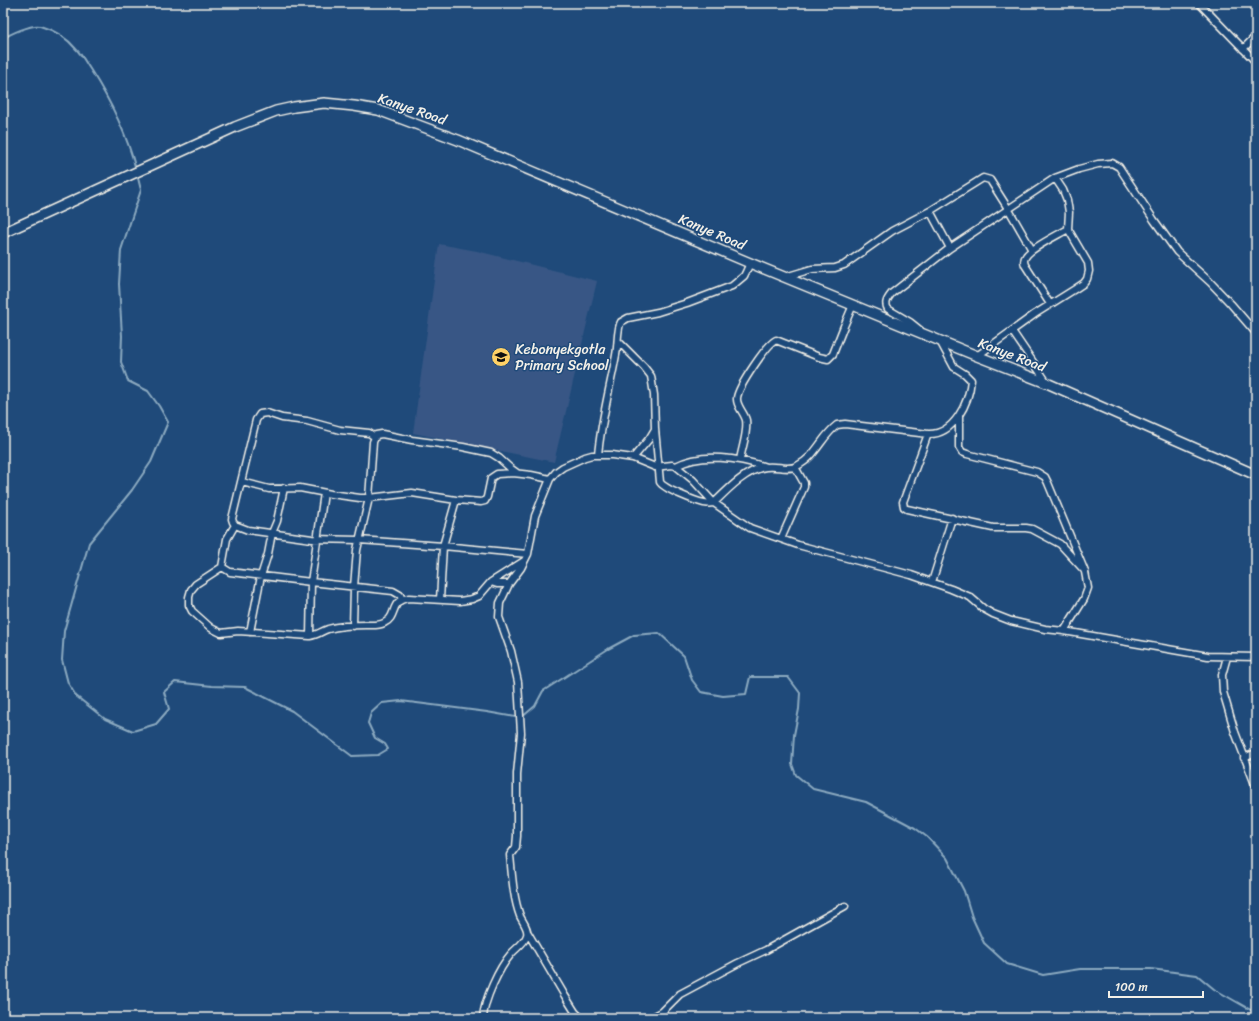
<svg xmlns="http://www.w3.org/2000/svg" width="1259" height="1021" font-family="Sriracha,sans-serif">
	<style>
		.built { fill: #375785 }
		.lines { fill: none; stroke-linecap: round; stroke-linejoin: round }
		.stream { stroke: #8caac0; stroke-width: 2 }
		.street-casing { stroke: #f4f1e8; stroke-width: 9 }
		.secondary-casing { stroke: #f4f1e8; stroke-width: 12 }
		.street { stroke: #1f4a7a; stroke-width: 6 }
		.secondary { stroke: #1f4a7a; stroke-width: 9 }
		.labels { text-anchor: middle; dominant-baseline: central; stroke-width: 3; stroke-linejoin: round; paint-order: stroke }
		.street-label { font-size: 14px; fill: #f4f1e8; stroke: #1f4a7a }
		.poi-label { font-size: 14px; fill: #f4f1e8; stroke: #1f4a7a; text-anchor: start }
	</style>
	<rect width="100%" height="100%" fill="#1f4a7a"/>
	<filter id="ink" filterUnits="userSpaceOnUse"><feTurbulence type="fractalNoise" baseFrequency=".025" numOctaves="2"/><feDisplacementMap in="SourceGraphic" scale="8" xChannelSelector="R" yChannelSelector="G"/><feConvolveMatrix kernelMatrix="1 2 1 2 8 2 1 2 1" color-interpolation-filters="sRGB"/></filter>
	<g filter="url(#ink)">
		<path class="built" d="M439,244L477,251L597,281L554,462L413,433Z"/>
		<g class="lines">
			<path class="stream" d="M3,39C9,34 32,24 40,26C54,30 67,38 76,49C82,55 86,63 90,69C110,100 127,134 136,170
				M137,174L141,190L121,250L119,284L122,336L121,362L128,381L148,391L159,406L168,422L151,462L132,490L89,543L64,631L62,660L68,683L76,696L105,719L133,731L156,724L169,709L164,692L175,682L212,686L245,687L292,711L352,756L378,755L388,749L385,744L375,738L368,723L371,713L382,703L401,701L487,712L521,718L535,706L543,691L608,649L634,635L659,633L684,656L692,680L701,692L723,696L746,694L750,677H788L800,693L799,709L794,735L792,764L796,775L813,789L866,802L915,828L927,837L947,858L964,891L972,917L984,943L1007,964L1043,975L1080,969H1151L1197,975L1214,989L1256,1013"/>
			<g class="street-casing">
				<path id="street" d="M1199,3L1256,62
					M1243,49L1256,36
					M930,211L950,248
					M785,277L812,269L835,268L844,265L892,231L930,211L983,178L990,180L1009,210L1032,250
					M1050,304L1025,265C1024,262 1023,260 1026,256C1031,248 1058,235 1068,229
					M920,330L910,322L888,309C884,303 888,298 892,293L950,248L1055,178L1079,169L1098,164L1112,163L1119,167L1154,220L1177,252L1210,282L1231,304L1256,333
					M1012,331L1048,384
					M619,342L644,367L651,376L654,395L655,429L660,482C664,489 695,501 704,503C708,504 711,503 714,503C727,490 747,469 766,467C776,465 788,471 797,466C816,457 821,437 837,425L845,424L928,434C954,435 969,403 971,380L965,374L954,367L940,341
					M977,356L1035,314L1075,289L1084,283L1087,279L1089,271L1088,263L1068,229L1069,212L1067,200L1063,190L1055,178
					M959,416V447L962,452L967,454L1037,472L1045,477L1048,483L1085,572L1088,588L1084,599L1064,631
					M928,434L903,502L904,507L907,509L993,528H1026L1032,529L1060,544L1083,569
					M375,437L369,433L340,430L307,421L282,418L267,413L260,414L256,420L232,519L233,522L235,525L248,530L312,539L359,540L443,546L528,554
					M598,455C601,421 610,388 616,355C618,346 617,328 621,322L628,318L658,312L687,303L732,286L744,276L746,272L750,263
					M633,458L649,439L655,429
					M740,460C742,447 748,433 746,420C744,412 736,406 737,398C738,387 767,344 776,340L819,357L828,359L833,354L844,326L853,305
					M676,466C702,452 739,458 766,467
					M242,482L269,489L300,488L331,494L360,498H369L412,493L456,500L481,502L485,501L487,497L491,478L497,474L513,473L531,475L550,479
					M235,525L227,539L222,567L196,584L191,590L189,597V605L192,611L211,628L221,633L238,631L310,636C317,635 322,631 328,629C339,626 354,625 366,625C372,625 378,626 384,623C398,617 389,600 409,598L460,601L472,599L479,596L491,582L524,561
					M781,539L804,487V483L795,467
					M222,567L230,572L311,582L393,591L400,595L402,599
					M491,582L497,584H509
					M932,582L952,518
					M440,600L443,546L456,500
					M353,626L354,587L357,550L369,498L373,442L376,435L382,434L412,440L463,447L491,453L499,458L510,468L517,473
					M250,632L261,576L268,554L272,533L277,521L284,488
					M310,636L311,582L324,493
					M1227,657L1222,675L1223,692L1235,732L1256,787
					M1244,758L1256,753
					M528,933L565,996L575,1012L581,1018
					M483,1018C484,1000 499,968 511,954C516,948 525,943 527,935C529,929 522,921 520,916C513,897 512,875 510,855L516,847L517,836V774L521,733L518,682L511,651L499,617L500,603L509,584L521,568L528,554L535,516L550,479L556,472L563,467L585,457L592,455H612L633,458L655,467L672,465L676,466L693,480L714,503L750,528L798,545L911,575L951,589L970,597L984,609L993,614L1011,621L1045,629L1064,631L1208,656L1256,657
					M651,1018L662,1012L680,994L738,963L766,950L845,906"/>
			</g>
			<g class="secondary-casing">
				<path id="secondary" d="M3,233L235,127L276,111L294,107L324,103L354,106L378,110L458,140L750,263L977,356L1049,384L1256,475"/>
			</g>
			<use href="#street" class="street"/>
			<use href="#secondary" class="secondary"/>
		</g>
	</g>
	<defs>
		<g id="school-disc" transform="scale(1)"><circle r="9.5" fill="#ffd166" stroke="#1f4a7a"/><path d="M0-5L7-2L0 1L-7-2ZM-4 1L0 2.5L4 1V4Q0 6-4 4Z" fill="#111"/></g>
	</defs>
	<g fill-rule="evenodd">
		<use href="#school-disc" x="501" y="357"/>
	</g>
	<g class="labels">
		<g class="street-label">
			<text transform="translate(412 109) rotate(19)">Kanye Road</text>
			<text transform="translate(712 232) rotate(23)">Kanye Road</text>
			<text transform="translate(1012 355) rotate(21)">Kanye Road</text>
		</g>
		<g class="poi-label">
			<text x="515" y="349">Kebonyekgotla<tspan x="515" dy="16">Primary School</tspan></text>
		</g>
	</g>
	<rect width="1259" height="1021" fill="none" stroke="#1f4a7a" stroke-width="16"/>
	<rect x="8" y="8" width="1243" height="1005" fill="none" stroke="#f4f1e8" stroke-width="1.5" filter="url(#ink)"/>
	<path d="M1109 991v6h94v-6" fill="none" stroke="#f4f1e8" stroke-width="2"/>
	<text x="1115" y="991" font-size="12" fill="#f4f1e8" stroke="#1f4a7a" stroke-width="3" paint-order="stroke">100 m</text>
</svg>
